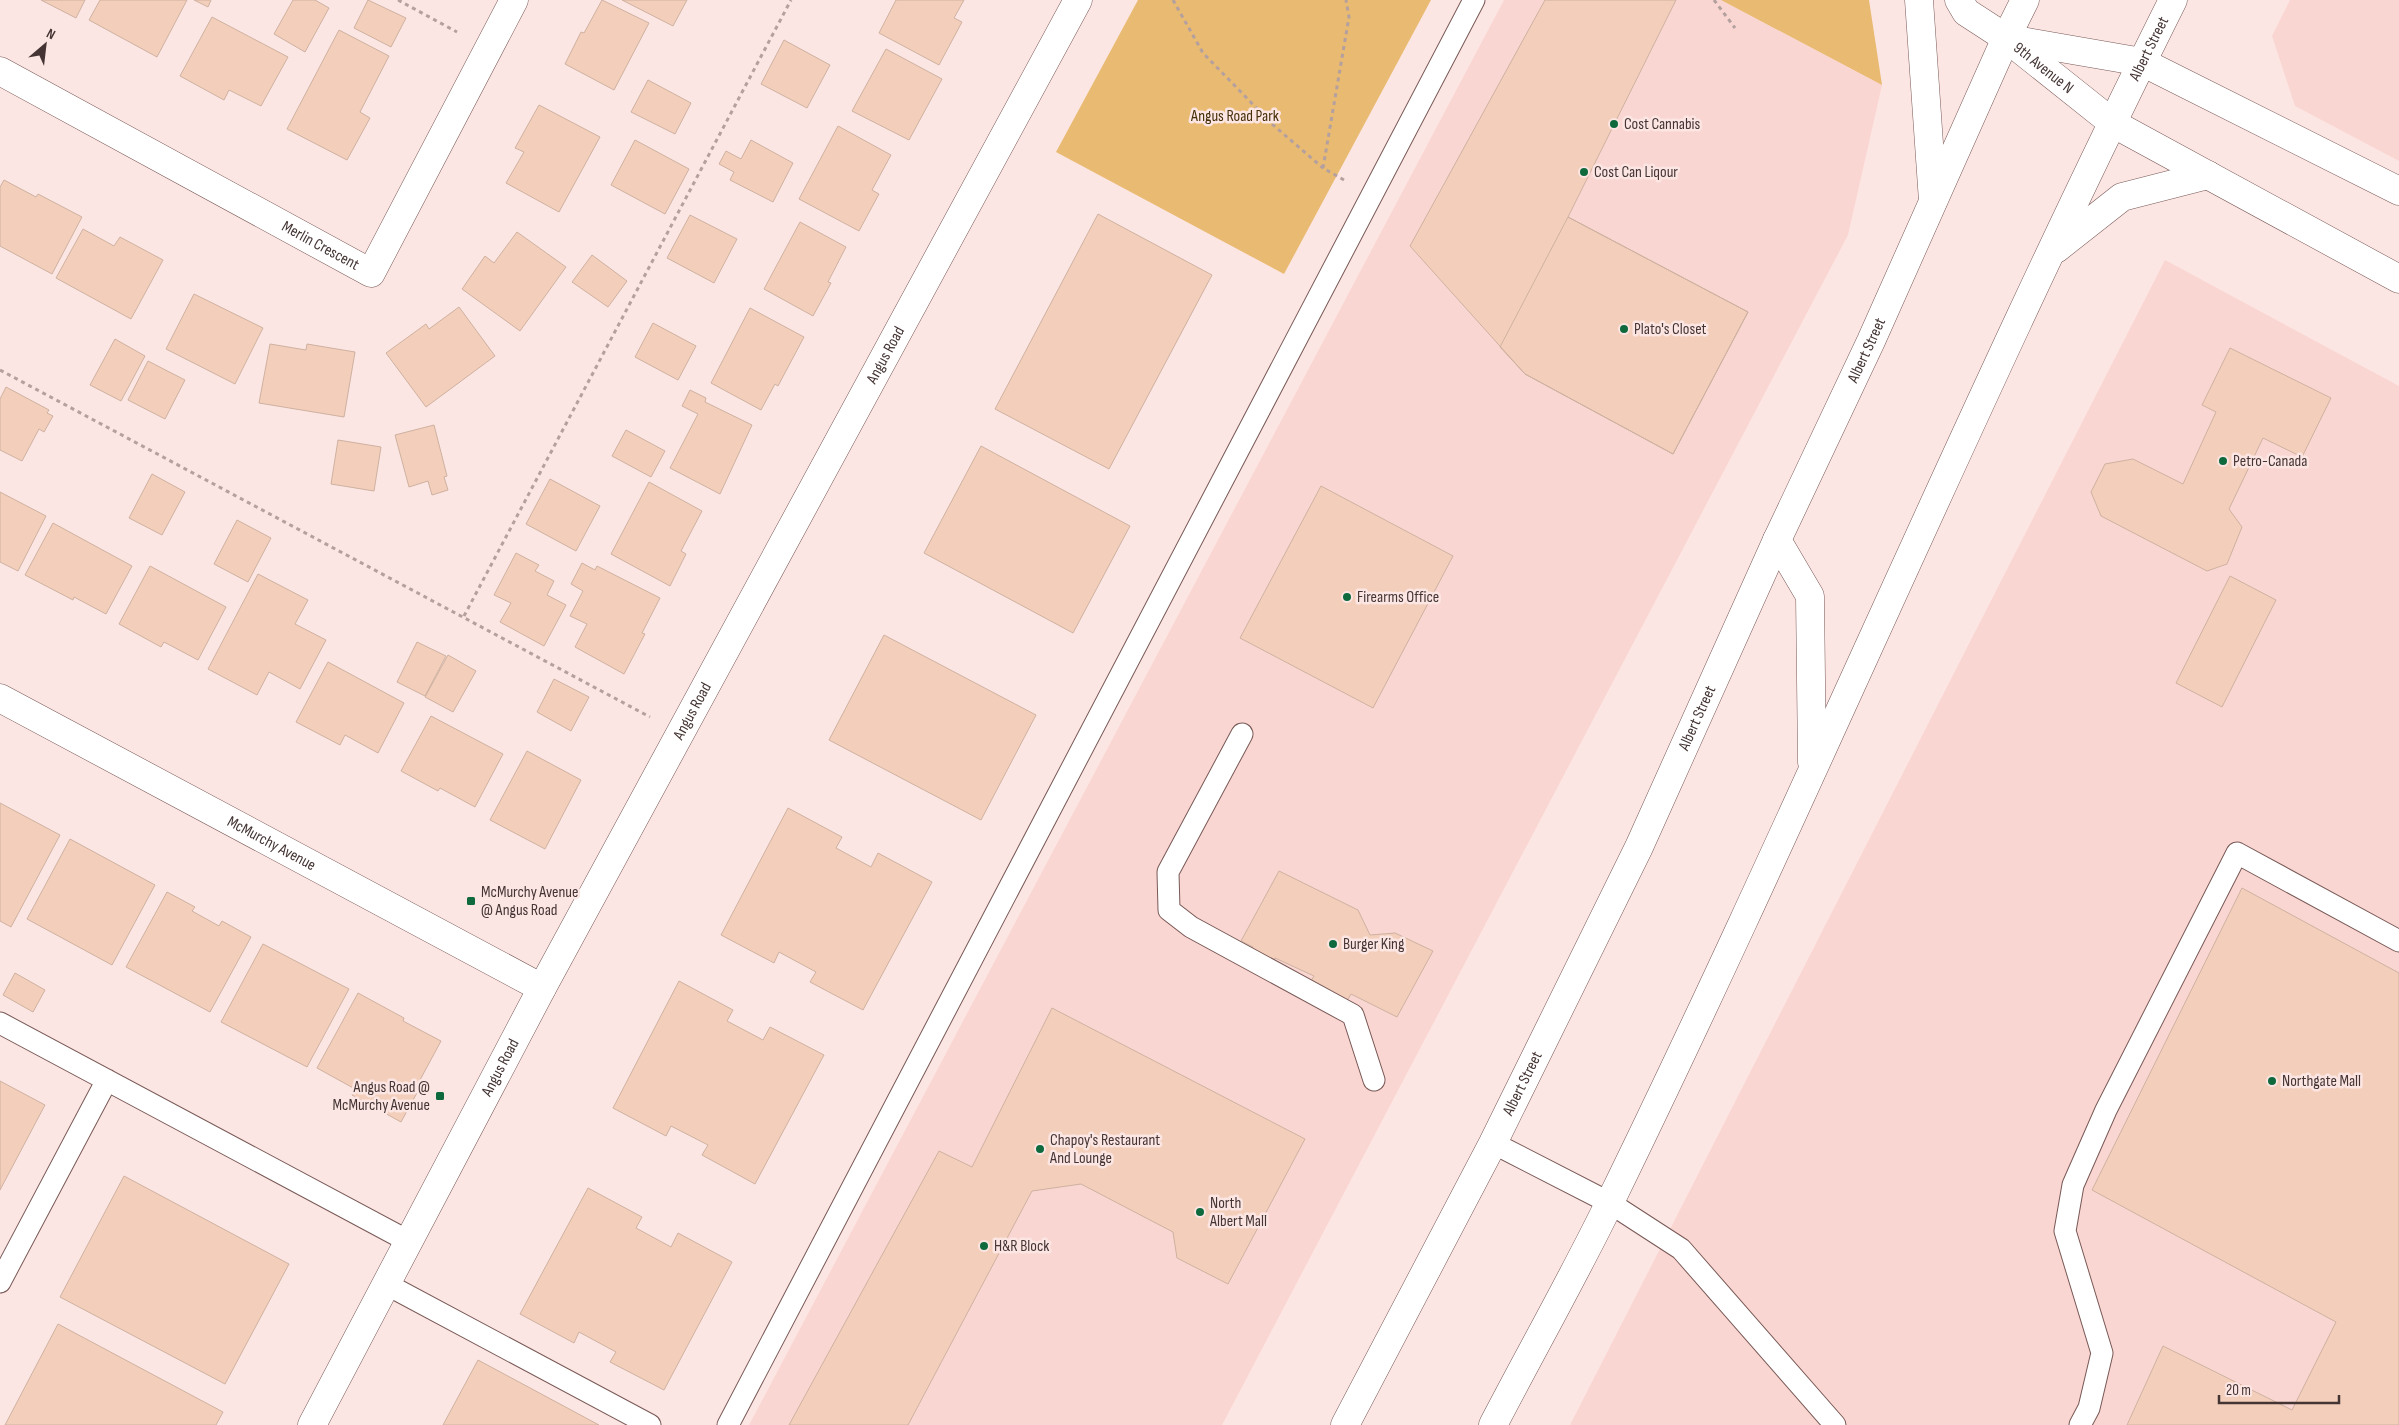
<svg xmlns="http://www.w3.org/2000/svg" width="2399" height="1425" font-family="'Sofia Sans Condensed',sans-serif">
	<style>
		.built { fill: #fad6d2 }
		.green { fill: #e9ba71 }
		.building { fill: #f3cfbb; stroke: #ceb1a0 }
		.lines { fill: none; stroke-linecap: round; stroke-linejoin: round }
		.lane-casing { stroke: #785956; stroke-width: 23 }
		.street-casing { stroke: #785956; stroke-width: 29 }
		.secondary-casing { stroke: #785956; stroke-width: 29 }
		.primary-casing { stroke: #785956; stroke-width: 29 }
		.highway-casing { stroke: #785956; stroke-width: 29 }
		.path { stroke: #b4a09e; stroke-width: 3; stroke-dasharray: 4 4; stroke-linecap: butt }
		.lane { stroke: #fff; stroke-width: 21 }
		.street { stroke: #fff; stroke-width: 28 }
		.secondary { stroke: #fff; stroke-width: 28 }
		.primary { stroke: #fff; stroke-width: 28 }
		.highway { stroke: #fff; stroke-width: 28 }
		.poi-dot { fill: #0e693c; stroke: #fce6e3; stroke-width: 2 }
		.labels { text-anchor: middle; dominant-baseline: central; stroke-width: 5; stroke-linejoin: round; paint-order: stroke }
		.street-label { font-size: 16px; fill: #443534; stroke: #fce6e3 }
		.park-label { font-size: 16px; fill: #452f08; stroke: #fce6e3 }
		.poi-label { font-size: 16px; fill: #443534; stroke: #fce6e3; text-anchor: start }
	</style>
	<rect width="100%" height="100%" fill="#fce6e3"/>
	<path class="built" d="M1504,0H1721L1882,85L1848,235L1222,1425H749Z
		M2290,0H2399V161L2295,106L2272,36Z
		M2165,260L2399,386V1425H1570Z"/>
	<path class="green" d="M1138,0H1431L1284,274L1056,152Z
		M1721,0H1869L1882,85Z"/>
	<path class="building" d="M41,0H85L76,18Z
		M100,0H187L157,57L89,20Z
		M194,0H211L208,7Z
		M293,0H315L329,8L305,52L274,34Z
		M368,0L406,18L391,47L354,28Z
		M602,0L649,23L614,90L565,64L581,32L584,33Z
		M622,0H687L673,26Z
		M896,0H964L954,18L962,22L939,65L879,33Z
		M1545,0H1676L1568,217L1748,312L1673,454L1525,374L1410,246Z
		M212,17L288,57L261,106L229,90L224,100L180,76Z
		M339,30L389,56L360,112L370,118L347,160L287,129Z
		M784,40L830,65L807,108L761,84Z
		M886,49L942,79L909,140L852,111Z
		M648,80L691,103L675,134L631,112Z
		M539,105L600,137L559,212L506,183L524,152L515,148Z
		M838,126L891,155L872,190L879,194L859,231L799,199Z
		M635,140L689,169L665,214L611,185Z
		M751,140L793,163L773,202L730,180L734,172L719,164L726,151L741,159Z
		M4,180L36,197L38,194L82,217L52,274L0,246V187Z
		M1098,214L1212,275L1109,469L995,409Z
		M690,215L737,239L714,283L667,258Z
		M1568,217L1748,312L1673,454L1525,374L1500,347Z
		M800,222L846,247L828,282L831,283L813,316L764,289Z
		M83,229L114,246L120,237L163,260L131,319L56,278Z
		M517,232L566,267L520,331L462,289L485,256L494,263Z
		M592,255L627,281L608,307L572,282Z
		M194,294L263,328L235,384L166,349Z
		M459,307L495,356L426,407L386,353L426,324L429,329Z
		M750,308L804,337L778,386L775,384L761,410L711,383Z
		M653,323L696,346L678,380L635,357Z
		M115,339L145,356L121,401L90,385Z
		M270,344L306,350L307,344L355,352L344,417L259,403Z
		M2230,348L2331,398L2302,457L2263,438L2229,509L2242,527L2227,564L2207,571L2101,516L2091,492L2105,464L2133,459L2183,484L2216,412L2202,405Z
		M148,361L185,380L165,419L128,400Z
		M6,387L49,410L47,413L53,416L44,432L39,429L22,461L0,450V399Z
		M690,390L706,398L705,402L752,425L720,494L670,468L698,414L682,406Z
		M434,425L447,476L444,477L448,490L432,495L428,481L409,487L395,435Z
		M626,430L665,451L651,477L612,456Z
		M338,440L381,447L374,491L331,484Z
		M981,446L1130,526L1073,633L924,553Z
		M152,474L185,492L162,535L129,518Z
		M550,479L600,506L576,551L526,524Z
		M649,482L702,511L681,551L686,554L670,586L611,554Z
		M1321,486L1453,556L1373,708L1240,638Z
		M0,492L46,516L18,571L0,562Z
		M237,520L271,538L248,582L214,564Z
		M53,523L132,566L106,614L74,597L73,600L25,575Z
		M516,553L539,565L535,571L554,581L547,595L566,605L544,646L500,622L511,603L494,595Z
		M582,563L595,570L597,566L660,598L642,633L645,634L624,674L575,647L587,624L570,616L583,591L571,584Z
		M150,566L226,607L198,660L164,642L161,647L119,624Z
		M258,574L308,600L295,624L326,640L300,689L269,672L257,695L208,669Z
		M2230,576L2276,600L2222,707L2176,683Z
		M884,635L1036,715L981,820L829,740Z
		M417,642L446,656L425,696L397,682Z
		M448,655L476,671L453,712L425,697Z
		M328,662L404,703L378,753L345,735L340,745L296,722Z
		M554,679L589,697L571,731L537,712Z
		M431,716L503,754L475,807L440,788L438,791L401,771Z
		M527,751L581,780L545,849L490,820Z
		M0,803L60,835L11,927L0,921Z
		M788,808L842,837L836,848L871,867L878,853L932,882L863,1010L810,982L816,972L779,952L774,963L721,935Z
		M70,839L155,885L112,965L27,919Z
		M1279,871L1358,910L1370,935L1395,933L1433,951L1397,1017L1351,994L1345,1004L1309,984L1314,976L1275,958L1269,967L1247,954L1253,947L1241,941Z
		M2242,888L2399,973V1425H2127L2163,1346L2292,1410L2336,1322L2092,1190Z
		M167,892L195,907L192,911L219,926L222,921L251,937L210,1012L126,967Z
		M263,944L349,989L307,1067L221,1022Z
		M15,973L45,990L33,1012L3,995Z
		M679,981L733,1010L727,1021L763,1040L770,1027L824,1055L755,1184L702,1155L708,1145L671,1126L666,1136L613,1108Z
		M358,993L404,1018L403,1021L441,1041L420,1080L423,1082L401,1122L352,1095L355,1089L317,1068Z
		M1052,1008L1305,1139L1228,1284L1177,1258L1173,1232L1081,1184L1032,1191L908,1425H789L939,1151L972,1167Z
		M0,1081L45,1105L0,1190Z
		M124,1176L289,1264L225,1384L60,1297Z
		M588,1188L642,1217L636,1228L671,1247L678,1233L732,1262L664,1390L610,1362L616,1352L579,1332L574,1343L520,1314Z
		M58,1324L223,1412L216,1425H5Z
		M478,1360L599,1425H443Z"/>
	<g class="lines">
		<g class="lane-casing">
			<path id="lane" d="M1242,734L1168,872L1169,910L1191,927L1353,1015L1374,1080
				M0,1023L408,1241
				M1493,1143L1610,1203L1681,1249L1835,1425
				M0,1282L107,1080
				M386,1284L650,1425
				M728,1425L1474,0
				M2080,1425L2089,1408L2102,1353L2065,1231L2073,1185L2106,1110L2237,853L2399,941"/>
		</g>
		<g class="street-casing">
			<g id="street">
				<path id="s1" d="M0,71L371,273L514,0"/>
				<path id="s2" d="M0,698L542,988"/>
				<path id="s3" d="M312,1425L542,988L1078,0"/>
			</g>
		</g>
		<g class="secondary-casing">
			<g id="secondary">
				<path id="s4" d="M2006,38L2114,124L2399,279"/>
				<path d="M2009,39L2142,62L2399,191"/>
			</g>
		</g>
		<g class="primary-casing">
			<g id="primary">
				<path d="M2056,249L2122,197L2208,175"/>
				<path d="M1777,540L1810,596L1812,762"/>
				<path id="s5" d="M1345,1425L1493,1143L1639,847L1777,540L1871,341L2006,38L2025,0"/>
				<path id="s6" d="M1493,1425C1532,1350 1574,1276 1611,1200C1805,803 1975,395 2173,0"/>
			</g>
		</g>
		<g class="highway-casing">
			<path id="highway" d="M1919,0L1933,201
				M1959,0L1966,12L2006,38"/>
		</g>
		<path class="path" d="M398,0L457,32
			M1173,0L1203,53L1272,124L1323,168
			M1714,0L1735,28
			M1344,180L1323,168L1349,17L1346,0
			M0,370L650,717
			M464,616L791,0"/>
		<use href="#lane" class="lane"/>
		<use href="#street" class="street"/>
		<use href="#secondary" class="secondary"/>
		<use href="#primary" class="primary"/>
		<use href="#highway" class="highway"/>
	</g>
	<g class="poi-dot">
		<circle cx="1614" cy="124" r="5"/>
		<circle cx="1584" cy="172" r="5"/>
		<circle cx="1624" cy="329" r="5"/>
		<circle cx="2223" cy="461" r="5"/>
		<circle cx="1347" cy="597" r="5"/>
		<rect x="466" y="896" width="10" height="10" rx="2.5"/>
		<circle cx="1333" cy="944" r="5"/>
		<circle cx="2272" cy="1081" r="5"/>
		<rect x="435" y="1091" width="10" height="10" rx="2.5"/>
		<circle cx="1040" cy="1149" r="5"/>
		<circle cx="1200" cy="1212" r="5"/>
		<circle cx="984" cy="1246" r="5"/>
	</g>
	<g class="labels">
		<g class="street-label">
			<text stroke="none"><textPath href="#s6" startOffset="1525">Albert Street</textPath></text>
			<text stroke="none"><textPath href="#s4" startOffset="48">9th Avenue N</textPath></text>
			<text stroke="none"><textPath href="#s1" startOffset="365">Merlin Crescent</textPath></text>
			<text stroke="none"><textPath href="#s5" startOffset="1195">Albert Street</textPath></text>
			<text stroke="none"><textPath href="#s3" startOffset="1214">Angus Road</textPath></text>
			<text stroke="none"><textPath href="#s3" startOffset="809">Angus Road</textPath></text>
			<text stroke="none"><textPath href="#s5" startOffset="790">Albert Street</textPath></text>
			<text stroke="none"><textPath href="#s2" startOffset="308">McMurchy Avenue</textPath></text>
			<text stroke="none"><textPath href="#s3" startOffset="404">Angus Road</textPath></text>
			<text stroke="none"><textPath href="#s5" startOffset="385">Albert Street</textPath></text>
		</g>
		<g class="park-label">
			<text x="1235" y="116">Angus Road Park</text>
		</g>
		<g class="poi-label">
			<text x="1624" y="124">Cost Cannabis</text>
			<text x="1594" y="172">Cost Can Liqour</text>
			<text x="1634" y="329">Plato's Closet</text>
			<text x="2233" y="461">Petro-Canada</text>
			<text x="1357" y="597">Firearms Office</text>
			<text x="481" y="892">McMurchy Avenue<tspan x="481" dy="18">@ Angus Road</tspan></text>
			<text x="1343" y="944">Burger King</text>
			<text x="2282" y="1081">Northgate Mall</text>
			<text x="430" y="1087" text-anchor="end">Angus Road @<tspan x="430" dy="18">McMurchy Avenue</tspan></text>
			<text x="1050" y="1140">Chapoy's Restaurant<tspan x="1050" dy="18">And Lounge</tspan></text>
			<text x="1210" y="1203">North<tspan x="1210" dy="18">Albert Mall</tspan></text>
			<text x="994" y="1246">H&amp;R Block</text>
		</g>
	</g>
	<g transform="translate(45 45) rotate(28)" stroke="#fce6e3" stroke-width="4" paint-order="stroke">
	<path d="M0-4L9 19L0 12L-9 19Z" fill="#443534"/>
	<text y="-8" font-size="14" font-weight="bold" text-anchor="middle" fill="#443534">N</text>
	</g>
	<path d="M2219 1395v8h120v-8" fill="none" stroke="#443534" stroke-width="2.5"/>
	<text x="2226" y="1395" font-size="15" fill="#443534" stroke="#fce6e3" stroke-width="4" paint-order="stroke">20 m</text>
</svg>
